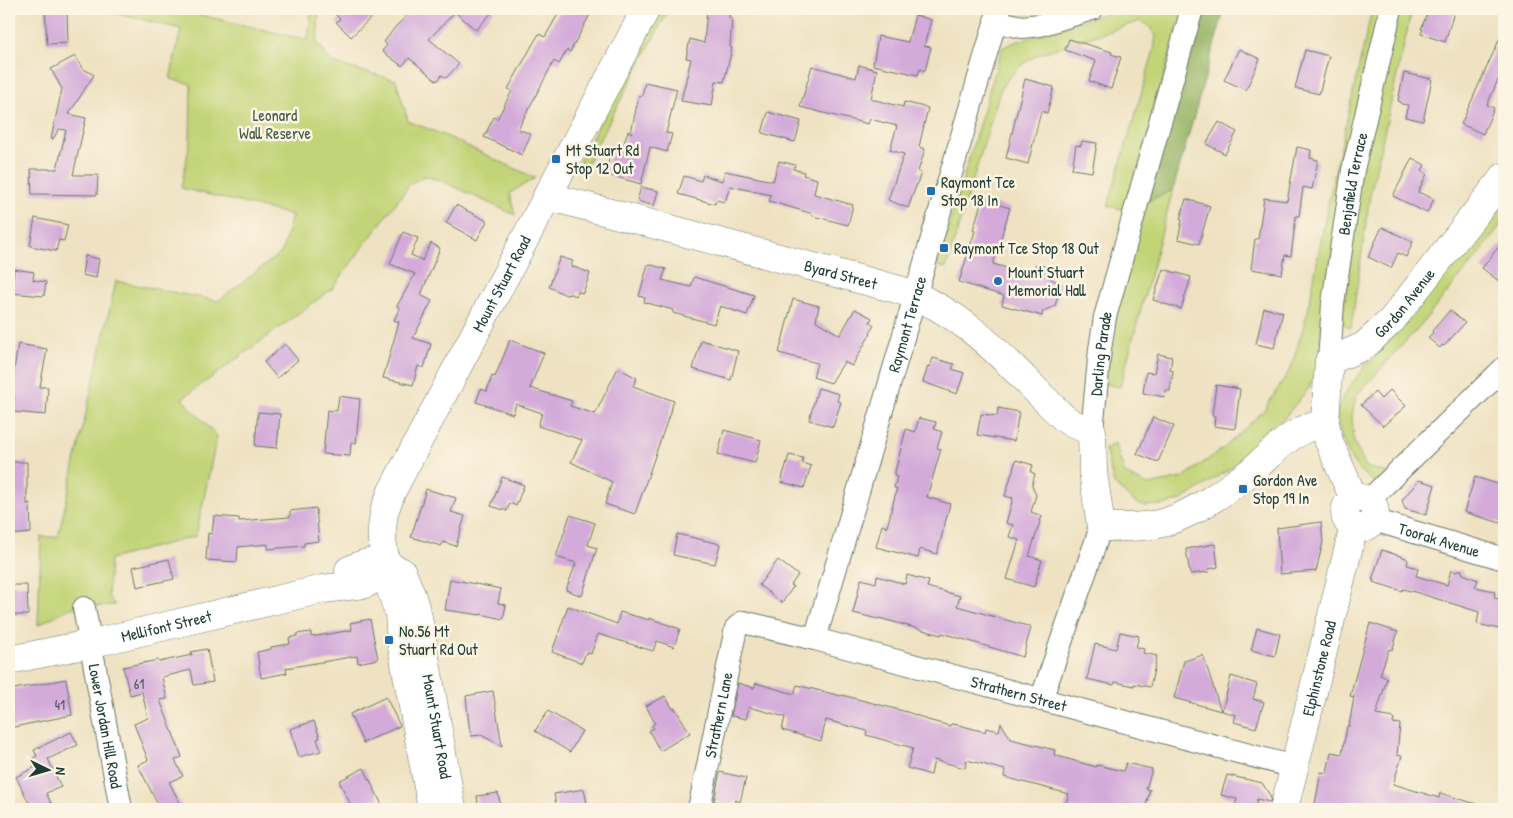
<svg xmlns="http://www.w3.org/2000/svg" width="1513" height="818" font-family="'Patrick Hand',sans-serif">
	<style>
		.green { fill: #c2d477; stroke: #708856 }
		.forest { fill: #99b668; stroke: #5c7a4e }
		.building { fill: #d3aada }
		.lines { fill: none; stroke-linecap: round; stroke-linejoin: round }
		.minor-casing { stroke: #687766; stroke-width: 24 }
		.tertiary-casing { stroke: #687766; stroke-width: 29 }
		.minor { stroke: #fff; stroke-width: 22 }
		.tertiary { stroke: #fff; stroke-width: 28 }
		.poi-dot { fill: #1f6fb2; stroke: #fcf5e5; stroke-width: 2 }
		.labels { text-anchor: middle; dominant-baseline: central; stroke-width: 5; stroke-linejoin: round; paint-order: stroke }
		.number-label { font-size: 14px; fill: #4c585e }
		.park-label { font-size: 16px; fill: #405b41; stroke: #fcf5e5 }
		.poi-label { font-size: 16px; fill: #1f3d34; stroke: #fcf5e5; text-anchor: start }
		.street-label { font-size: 16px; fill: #1f3d34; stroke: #fcf5e5 }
	</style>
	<rect width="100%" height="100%" fill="#fcf5e5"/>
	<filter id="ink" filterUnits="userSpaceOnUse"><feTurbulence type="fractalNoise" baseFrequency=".02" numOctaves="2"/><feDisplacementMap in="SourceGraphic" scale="10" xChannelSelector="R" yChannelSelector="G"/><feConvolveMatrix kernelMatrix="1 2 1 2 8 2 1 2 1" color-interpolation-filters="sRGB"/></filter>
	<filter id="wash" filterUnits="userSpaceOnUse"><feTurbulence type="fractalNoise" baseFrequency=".0096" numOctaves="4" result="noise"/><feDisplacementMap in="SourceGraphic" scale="20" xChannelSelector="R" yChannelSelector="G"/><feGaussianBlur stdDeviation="1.12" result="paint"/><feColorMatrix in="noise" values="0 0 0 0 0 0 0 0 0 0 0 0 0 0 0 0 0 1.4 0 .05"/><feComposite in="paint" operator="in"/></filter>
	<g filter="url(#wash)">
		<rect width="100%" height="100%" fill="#efe2c2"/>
		<path class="green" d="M97,9H175L308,40L311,9H319L317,42L332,63L396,80L408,121L446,136L535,178L510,193L515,215L440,180L424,176L410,184L332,289L182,399L217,436L196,536L110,559L108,596L115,605L70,608L38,625L41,537H58L116,281L218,301L282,252L292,215L181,188L190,141L191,84L170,79L181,29Z
			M661,9H669L586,165L579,162Z
			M1118,9H1183L1126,210L1108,206L1154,50L1156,36L1148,25L1140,21L1042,53C1024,61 1012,72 1001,88L946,268L937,266L1002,48L1012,43Z
			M1372,9H1383L1327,284L1316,371L1309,388L1275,429L1243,460L1182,500L1162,505L1145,506L1137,504L1114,484L1105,449L1115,443L1125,474L1148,485L1182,478L1224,448L1264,410L1291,368L1308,311L1327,208Z
			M1399,9H1412L1370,195L1351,329L1342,323L1360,170Z
			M1173,190L1120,387L1105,384L1111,336L1146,202Z
			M1504,195V220L1480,253L1418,328L1356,396L1352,416L1354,442L1366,467L1389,473L1377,484C1367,478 1358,470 1352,460C1346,451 1335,422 1337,411C1341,395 1354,381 1364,368L1363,366L1374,358L1434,287Z"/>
		<path class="forest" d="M1200,10L1223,14L1173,190L1146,202Z"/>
		<g id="blocks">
			<path class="building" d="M45,9H67L68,43L47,44Z
				M330,9H380L351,37L336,22L340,19Z
				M414,9H495L476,30L455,12L429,39L459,64L446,78L442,75L437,81L409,58L402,66L382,51L387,45L384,42L396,26Z
				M561,9H593L570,52L567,50L559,64L554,61L518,129L531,134L522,155L484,137L494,117L497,119L512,91L508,89L534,42L539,34L545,37Z
				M707,9H730L729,18H732L730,47L732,48L724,82L716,81L712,106L681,101L691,59L686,58L690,39L704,43Z
				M1429,9H1455L1445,42L1421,34L1423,29H1421Z
				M915,15L931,20L924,46L931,47L925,71L920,69L918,75L873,65L878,36L908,42Z
				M1504,29V82L1498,80L1487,105L1494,108L1483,134L1461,124Z
				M1069,39L1112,52L1111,54L1121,57L1111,89L1089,81L1096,61L1065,50Z
				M1239,49L1260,59L1246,90L1224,80Z
				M1305,50L1329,56L1319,94L1295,88Z
				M75,56L82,68L94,75L69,114L86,118L73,175H98L97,195L32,194L31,169H57L66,130L59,129L53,139H51L62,89L51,69Z
				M859,65L877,70L871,99L903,107L904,102L928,108L919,147L925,149L918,172L921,173L908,208L888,200L904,154L890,150L897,126L870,119L868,124L800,107L812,66L856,78Z
				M1404,73L1432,79L1423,121L1405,117L1408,105L1401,104V102L1398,101Z
				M1025,79L1054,87L1047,113L1041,111L1028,164L1006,158Z
				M645,82L677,89L666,133L672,134L667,152L650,147L641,184L605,174L613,145L623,147L628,131L631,133L639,95L642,96Z
				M768,112L801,121L795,142L762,133Z
				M1219,122L1237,132L1225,154L1206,144Z
				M1082,141L1097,143L1092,172L1072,169L1076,145L1081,146Z
				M1297,147L1311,150L1310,158L1318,160L1312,189L1303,187L1299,216H1296L1291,256L1285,255L1282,274L1251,269L1255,239H1258L1264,198L1287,201Z
				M1412,158L1425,165L1422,171L1427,174L1418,192L1434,199L1427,213L1393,196Z
				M779,161L795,165L793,169L804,172L803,175L817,179L814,194L853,205L848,225L813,216V214L769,201L771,195L730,186L725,202L716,200L715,204L678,194L684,176L701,181L703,175L722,181L725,171L773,181Z
				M641,187L658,191L654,206L637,201Z
				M1186,199L1210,206L1199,244L1178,239L1182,220L1180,219Z
				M982,200L1010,208L993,264L1032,275L1036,264L1051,268L1049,278L1061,284L1055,306L1043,311L1042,316L1002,305L1004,296L959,282L975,231L973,230Z
				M456,205L487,221L477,240L446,223Z
				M35,218L68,225L64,241L59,240L56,251L30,246Z
				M1382,227L1413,242L1406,257L1398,253L1391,268L1368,257Z
				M403,232L418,238L411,255L422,260V261L431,243L440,248L421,295L432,301L413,338L431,344L424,368L418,366L413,385L383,378L399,322L394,320L400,308L397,306L415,274L390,264Z
				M1504,240V285L1482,268Z
				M85,256L99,259L96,278L82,275Z
				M560,257L573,261L571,266L590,273L583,293L578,292L576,296L571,294L566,295L549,287Z
				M648,264L666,269L662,280L691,287L694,277L754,295L747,315L720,306L714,324L673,313V310L644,302L645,298L639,296Z
				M14,269L34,272L33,280L46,282L44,296L11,293Z
				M1163,269L1191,277L1181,309L1153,300Z
				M793,299L819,306L816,321L840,335L855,309L872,318L870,322L874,325L870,333H871L852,366L844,362L831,383L813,377L817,363L779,353Z
				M1264,308L1283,312L1274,348L1256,344Z
				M1450,310L1465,323L1444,346L1442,345L1440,348L1428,338L1433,332L1432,331Z
				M510,340L544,353L530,388L572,401L570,406L595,414L618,368L637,378L633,386L674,401L635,514L605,504L612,482L571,462L582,440L538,426L542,413L516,404L513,414L476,402L481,389L487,391L492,376L495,377Z
				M701,340L738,351L731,380L693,369Z
				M18,344L47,349L40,387H48L46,415L13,412L14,395L9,394V377H13Z
				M285,344L298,360L277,378L264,362Z
				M1158,354L1172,357L1170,370L1173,371L1170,391L1166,390L1165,397L1143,393L1146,372L1154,373Z
				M933,358L954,364L952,369L964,373L957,394L923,382L928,366L930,367Z
				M1216,385L1240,389L1235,429L1214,426L1215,416H1212Z
				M818,388L839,394L837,401L841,402L833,427L809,420Z
				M1390,390L1406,406L1383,426L1361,405L1375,392L1381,399Z
				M339,396L360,399L356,443H351L350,456L323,454L327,410L337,411Z
				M998,408L1019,412L1014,441L977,435L981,414L997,416Z
				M258,412L280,414L277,448L255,446Z
				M1153,417L1174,426L1158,462L1137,454Z
				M919,418L936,422L934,429L942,432L937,448L941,449L927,497L950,504L937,554L920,549L918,558L876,547L882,525L887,527L897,488H894L897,477L894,476L906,429L915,432Z
				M724,430L761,440L755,463L718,454Z
				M789,455L803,458L802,463L811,466L804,488L781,482Z
				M1016,460L1033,465L1031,472L1035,474L1032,485L1036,495L1031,512L1042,516L1029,556L1042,560L1034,587L1007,579L1019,540L1009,537L1013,525L1006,523L1013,498L1005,496Z
				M9,462H27V504L30,503L31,533L9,535Z
				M502,477L524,485L516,506L510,503L507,511L491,506Z
				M1475,477L1504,486V524L1464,512Z
				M1419,480L1435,485L1426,515L1405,509L1402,500Z
				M426,489L456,498L451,512L465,516L456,546L443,542L441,546L411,537Z
				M316,508L319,541L304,543V546L268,549V544L238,547L237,562L206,560L208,533L212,534L214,516L239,518V521L290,517V511Z
				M570,515L595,523L588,545L597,548L582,596L566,590L576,563L556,557Z
				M1321,522L1323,542L1316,571L1280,574L1277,528Z
				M677,534L720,544L715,564L673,555Z
				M1215,544L1218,567L1208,569L1209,572L1190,574L1186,549Z
				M1382,550L1406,558L1408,560L1407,565L1418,568L1416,576L1447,585L1451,570L1456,572L1461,569L1463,574L1478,580L1475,587L1494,591L1495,598L1504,600V630L1477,624L1479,612L1415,592L1403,589L1402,591L1373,582L1374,580H1372Z
				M169,559L174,579L137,587L133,567Z
				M778,560L798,575L791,585L793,587L782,603L759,585Z
				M907,575L929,581L927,587L960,596L957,606L1031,627L1023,657L942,633L941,635L879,618L878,619L853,613L861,579L876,583L877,576L905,584Z
				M450,579L501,589L498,603L506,605L503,619L481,614V615L445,610Z
				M9,585H27L28,615H9Z
				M568,606L617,624L620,612L649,620V618L680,629L674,647L657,641L653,651L598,634L591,654L586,652L582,663L552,652Z
				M370,619L378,659L358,663L357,656L286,668L287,673L261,678L257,652L271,649V647L290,644L289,638L297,636V634L311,632V637L352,630L350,623Z
				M1370,623L1398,632L1392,650L1389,649L1380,675L1387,678L1376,715L1394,718L1393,723L1400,724L1397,755L1402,756L1393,784L1439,798L1440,793L1483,806V809H1314L1321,772L1327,773L1331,752L1342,754L1347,726H1349L1354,697L1350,696Z
				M1257,628L1280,634L1275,656L1251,650Z
				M1120,632L1139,636L1136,647L1144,649L1143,653L1157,656L1150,687L1134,684V686L1115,682L1114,685L1087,679L1095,644L1116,649Z
				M207,649L213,682L194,685L191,670L162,677L167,699L160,700L182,757L175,760L183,776L169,782L183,809H160L138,765L148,760L134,724L148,718L142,692L130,695L123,667L158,660L159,662L192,655L191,652Z
				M1203,655L1221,711L1174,698L1184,661Z
				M1231,676L1257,684L1253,699L1264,702L1256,728L1234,722L1236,715L1222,711Z
				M66,679L72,715L9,728V690Z
				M738,683L754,688L756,683L794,694L797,685L841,696L842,695L907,712L924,718V719L950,726L951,724L959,725L985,732L986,728L999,731L1001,723L1011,739L1055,750L1054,755L1096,767L1097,765L1123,771L1126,763L1152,769L1146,789L1150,790L1145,809H1064L1069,794L1004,777L1005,770L967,760L965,768L934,760L931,775L907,768L913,748L866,735L867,731L826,720L821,741L782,730L785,717L749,707L746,719L731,716Z
				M493,691L502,746L481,735L471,736L469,725L466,696Z
				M665,696L673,709L675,708L690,733L660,751L649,731L654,728L652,725L655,723L646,706Z
				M386,697L400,726L363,743L350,714Z
				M548,711L582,731L570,752L535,731Z
				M314,721L320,738L317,739L321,751L299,757L290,729Z
				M71,732L78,745L48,759L61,787L46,793L54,809H32L16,777L35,767L31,759L37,756L34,750Z
				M364,768L384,809H353L339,781Z
				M720,772L746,778L740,802L735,800L734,806L714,801Z
				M1227,775L1262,783L1271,797L1270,802L1257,799L1255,809H1234L1237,799L1221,795Z
				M584,789L588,809H557L554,794Z
				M498,793L501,809H479L477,796Z"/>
		</g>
	</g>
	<g filter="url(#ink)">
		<use href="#blocks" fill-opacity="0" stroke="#687766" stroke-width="1"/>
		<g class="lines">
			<g class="minor-casing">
				<g id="minor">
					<path d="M995,21L1022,27L1040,25L1092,9"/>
					<path id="s1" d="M1329,361L1333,303L1353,170L1391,9"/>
					<path id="s2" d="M1092,431L1100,349L1105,317L1192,9"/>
					<path d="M1369,500L1504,368"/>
					<path id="s3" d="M1374,520L1504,559"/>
					<path id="s4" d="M84,608L121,809"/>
					<path id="s5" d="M815,639L999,9"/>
					<path d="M1041,700L1101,527"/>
					<path id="s6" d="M699,809L736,628L743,622L815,639L1294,767"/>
				</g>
			</g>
			<g class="tertiary-casing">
				<g id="tertiary">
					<path id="s7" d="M547,196L900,290C972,315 1011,368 1064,418L1073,424L1092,431L1093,472L1101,527C1121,527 1146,528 1166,522C1196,512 1224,492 1249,473C1267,458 1282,440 1303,430C1310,427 1318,425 1325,423"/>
					<circle cx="1360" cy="513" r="15"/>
					<path id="s8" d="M1354,499L1329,442L1325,423L1329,361L1364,346L1392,320L1504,177"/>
					<path id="s9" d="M349,570C374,558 378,561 402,572L412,597L418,617L452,809"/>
					<path id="s10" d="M9,660L89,644L323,589L365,584L379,577L388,566"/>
					<path id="s11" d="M432,809L401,642L399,614L390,587L382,540V529L384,512L392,491L646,9"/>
					<path id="s12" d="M1284,809L1354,526"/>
				</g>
			</g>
			<use href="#minor" class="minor"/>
			<use href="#tertiary" class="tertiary"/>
		</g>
	</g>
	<g class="poi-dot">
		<rect x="551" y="154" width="10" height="10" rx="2.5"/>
		<rect x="926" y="186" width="10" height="10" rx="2.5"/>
		<rect x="939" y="243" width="10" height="10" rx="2.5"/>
		<circle cx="998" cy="281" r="5"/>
		<rect x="1238" y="484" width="10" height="10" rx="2.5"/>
		<rect x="384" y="635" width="10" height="10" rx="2.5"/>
	</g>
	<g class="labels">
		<g class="number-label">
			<text x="139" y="683">61</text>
			<text x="60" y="704">41</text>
		</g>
		<g class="park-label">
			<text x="275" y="115">Leonard<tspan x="275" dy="18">Wall Reserve</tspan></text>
		</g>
		<g class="poi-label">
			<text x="566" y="150">Mt Stuart Rd<tspan x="566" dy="18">Stop 12 Out</tspan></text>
			<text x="941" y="182">Raymont Tce<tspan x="941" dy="18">Stop 18 In</tspan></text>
			<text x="954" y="248">Raymont Tce Stop 18 Out</text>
			<text x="1008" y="272">Mount Stuart<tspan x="1008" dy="18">Memorial Hall</tspan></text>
			<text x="1253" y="480">Gordon Ave<tspan x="1253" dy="18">Stop 19 In</tspan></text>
			<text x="399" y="631">No.56 Mt<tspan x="399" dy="18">Stuart Rd Out</tspan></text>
		</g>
		<g class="street-label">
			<text stroke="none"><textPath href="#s1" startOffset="179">Benjafield Terrace</textPath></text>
			<text stroke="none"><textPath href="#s7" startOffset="304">Byard Street</textPath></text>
			<text stroke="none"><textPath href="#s11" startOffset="559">Mount Stuart Road</textPath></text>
			<text stroke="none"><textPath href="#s8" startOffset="241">Gordon Avenue</textPath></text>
			<text stroke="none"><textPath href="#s5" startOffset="328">Raymont Terrace</textPath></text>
			<text stroke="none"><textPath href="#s2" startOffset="78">Darling Parade</textPath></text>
			<text stroke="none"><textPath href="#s3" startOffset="68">Toorak Avenue</textPath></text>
			<text stroke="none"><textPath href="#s10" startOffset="161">Mellifont Street</textPath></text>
			<text stroke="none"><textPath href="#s12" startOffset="145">Elphinstone Road</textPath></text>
			<text stroke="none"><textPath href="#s6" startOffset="479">Strathern Street</textPath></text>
			<text stroke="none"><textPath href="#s6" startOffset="96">Strathern Lane</textPath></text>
			<text stroke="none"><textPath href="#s4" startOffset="120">Lower Jordan Hill Road</textPath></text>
			<text stroke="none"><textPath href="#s9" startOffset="215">Mount Stuart Road</textPath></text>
		</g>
	</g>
	<rect width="1513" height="818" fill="none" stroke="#fcf5e5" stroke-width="30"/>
	<g transform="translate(48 770) rotate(95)" stroke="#fcf5e5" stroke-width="4" paint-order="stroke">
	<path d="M0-4L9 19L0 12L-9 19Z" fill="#1f3d34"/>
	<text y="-8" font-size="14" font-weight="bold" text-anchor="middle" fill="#1f3d34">N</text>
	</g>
</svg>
